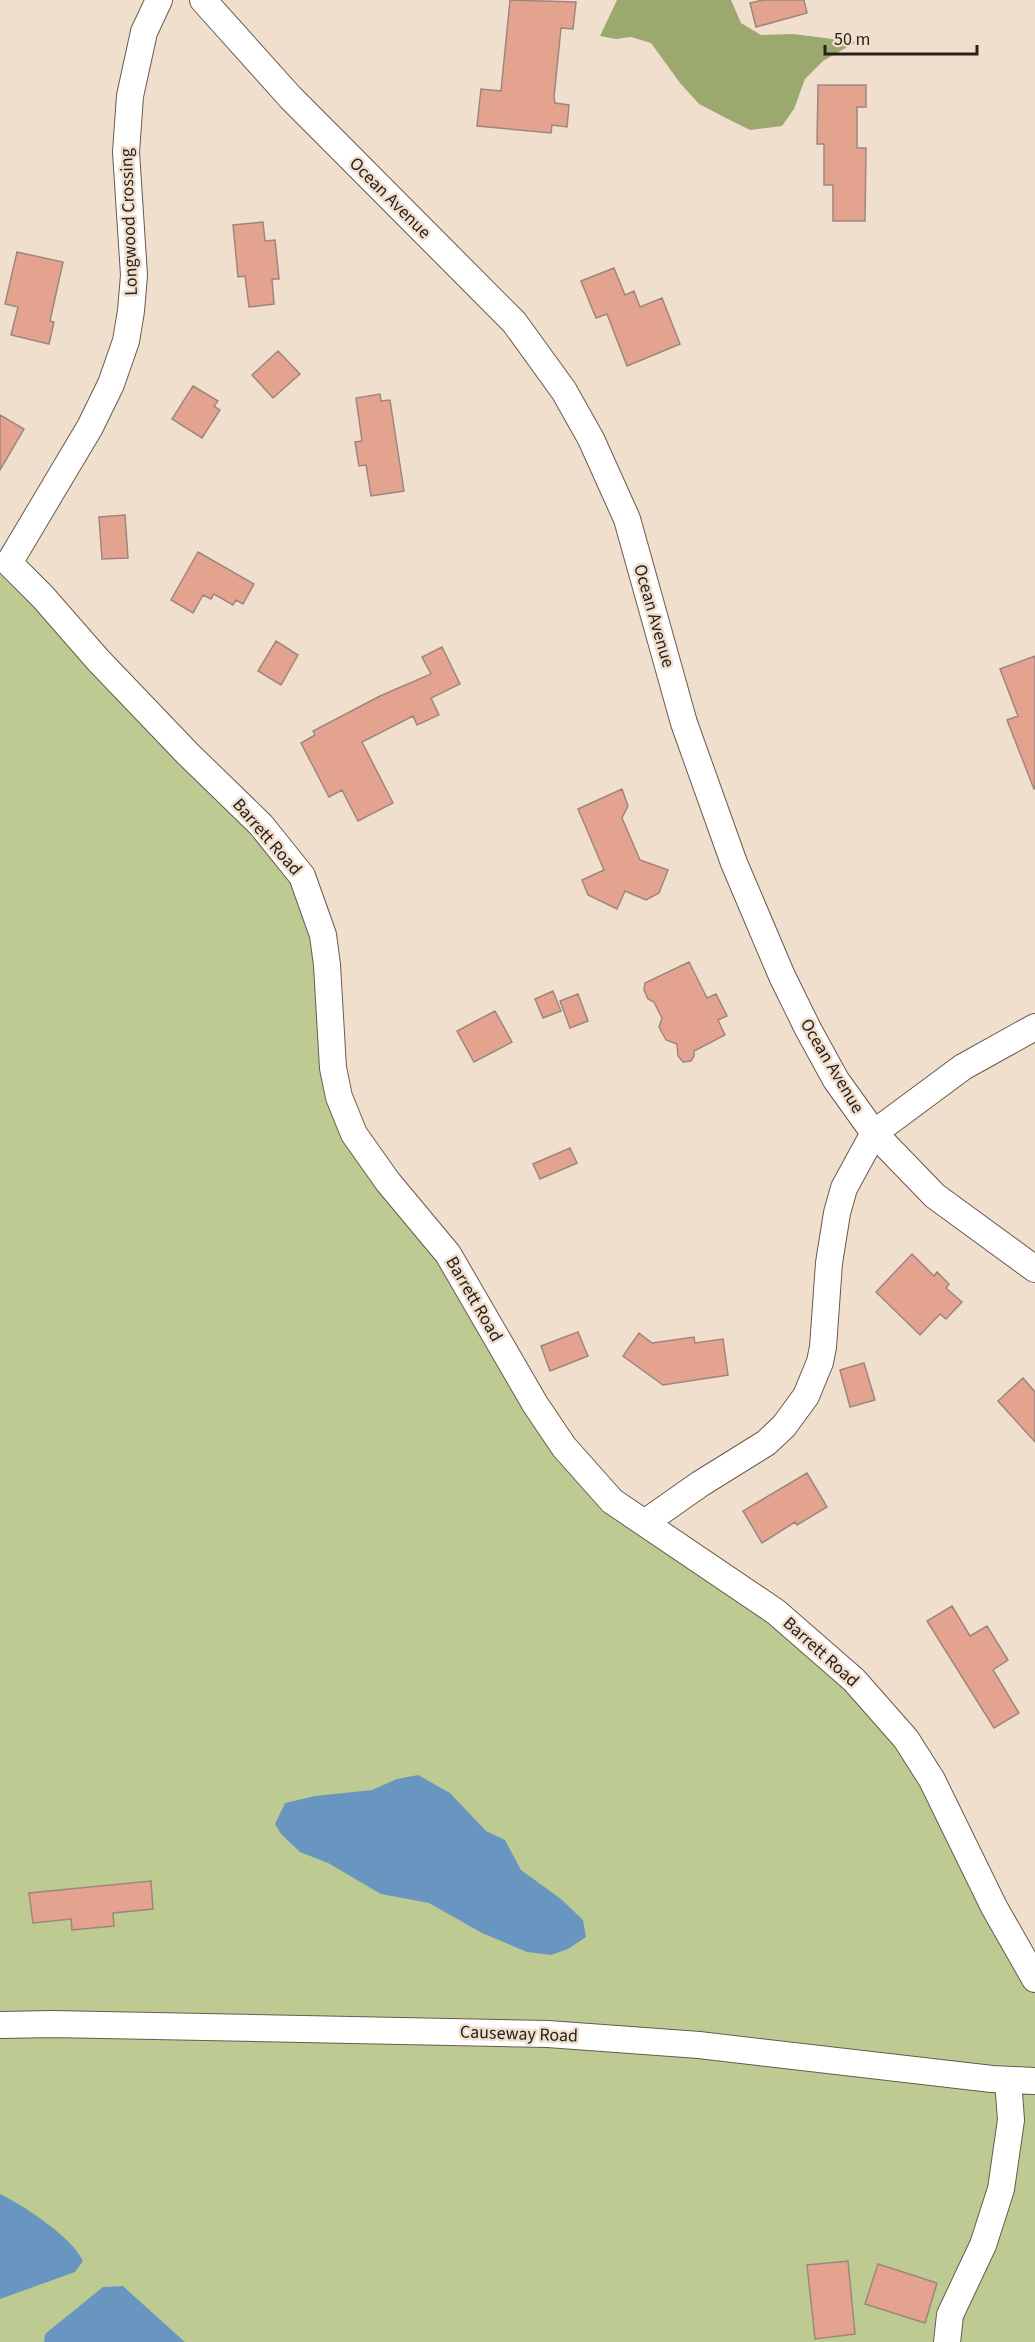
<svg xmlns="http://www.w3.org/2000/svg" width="1035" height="2342" font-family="'Source Sans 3',sans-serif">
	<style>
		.green { fill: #bdcb92 }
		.forest { fill: #9ba96e }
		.water { fill: #6996c1 }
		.building { fill: #e3a38f; stroke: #9e867f; stroke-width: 1.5 }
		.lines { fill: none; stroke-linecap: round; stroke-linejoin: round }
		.minor-casing { stroke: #6a5a4c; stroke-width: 28 }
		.minor { stroke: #fff; stroke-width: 26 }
		.labels { text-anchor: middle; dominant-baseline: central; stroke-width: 5; stroke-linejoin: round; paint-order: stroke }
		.street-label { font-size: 18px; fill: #28211b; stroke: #f1dfce }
	</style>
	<rect width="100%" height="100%" fill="#f1dfce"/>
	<path class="green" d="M0,568L302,876L339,1097L588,1475L703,1563L906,1739L1035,1987V2342H185L123,2286L45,2334L44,2342H0Z"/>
	<path class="forest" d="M617,0H731L741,23L761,35L793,34L856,42L823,61L805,79L794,109L782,126L750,130L724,117L699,104L680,83L651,43L631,37L616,39L600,36Z"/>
	<path class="water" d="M418,1775L450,1793L486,1831L505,1840L521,1870L561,1899L583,1920L586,1937L568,1949L551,1955L527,1952L482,1933L429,1903L381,1894L328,1863L300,1852L281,1834L275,1824L285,1803L315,1796L372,1790L397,1779Z
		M0,2194C23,2205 72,2237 83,2261L75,2272L0,2299Z
		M123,2286L185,2342H44L45,2334L103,2287Z"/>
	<path class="building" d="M510,0L576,2L573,29L561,28L554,97L555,103L569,105L567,127L552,125L551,133L477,126L481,89L501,91Z
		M763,0H804L807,13L756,27L750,3Z
		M818,85H866V107H857V148H866L865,221H833V185H824V144H817Z
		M263,222L265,241L275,240L279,279H272L274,304L249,307L245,276L238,277L233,225Z
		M17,252L63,262L50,321L54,322L49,344L11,335L18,307L5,304Z
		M614,268L625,295L634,291L640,307L662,298L680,344L627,366L607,314L596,318L581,281Z
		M278,351L300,374L273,398L252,375Z
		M193,386L218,401L214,406L220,410L202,438L172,419Z
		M380,394L381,401L390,400L404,491L371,496L366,465L359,466L355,442L362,441L356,398Z
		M0,415L24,429L0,470Z
		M125,515L128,558L102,559L99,517Z
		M198,552L254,584L243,604L236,600L233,605L214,594L211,599L203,595L193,613L171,600Z
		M276,641L298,655L281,685L258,671Z
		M442,647L460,684L431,698L439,715L417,725L413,716L362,742L393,803L358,821L342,790L329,797L301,743L315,735L313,731L380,696L431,674L422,657Z
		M1035,656V788L1034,789L1007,720L1018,716L1000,669Z
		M622,789L628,806L622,818L640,860L668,870L659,893L646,900L625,891L617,909L588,895L582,880L604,870L578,809Z
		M689,962L707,998L716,994L727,1016L718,1020L725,1035L694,1051V1056L691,1061L683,1062L678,1056L677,1044L666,1040L659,1027L662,1018L654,1002L648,999L644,990L645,983Z
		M553,991L561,1011L543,1018L535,999Z
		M578,994L588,1021L570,1028L560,1001Z
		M495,1011L512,1042L474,1062L457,1031Z
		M570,1148L577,1163L540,1179L533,1164Z
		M912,1254L934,1276L937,1272L949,1284L946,1288L962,1302L946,1319L940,1314L920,1335L876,1292Z
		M578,1332L588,1356L550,1371L541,1346Z
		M639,1333L652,1343L694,1337L695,1343L723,1339L728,1375L663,1385L623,1356Z
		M864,1363L875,1400L850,1407L840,1370Z
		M1023,1378L1035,1392V1442L998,1401Z
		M807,1473L827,1507L797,1525L795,1522L762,1543L743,1511Z
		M952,1606L970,1636L987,1626L1008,1660L993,1670L1019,1713L994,1728L927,1621Z
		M151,1881L153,1909L113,1913L114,1926L72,1930L71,1919L33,1923L29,1893Z
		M848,2261L855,2334L815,2339L807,2265Z
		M878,2264L937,2283L925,2323L865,2304Z"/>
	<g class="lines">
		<g class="minor-casing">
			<path id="minor" d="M203,0L290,97L514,322L564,391L591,439L627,519L684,723L734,863L782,976L808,1029L836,1080L874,1133L935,1196L1035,1269
				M9,563L43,597L98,660L188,754L261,825L302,876L323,935L327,965L333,1068L339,1097L354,1134L388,1182L448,1254L535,1404L564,1447L612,1501L776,1612L854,1680L906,1739L932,1780L994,1907L1035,1979
				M9,563L90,427L111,384L126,341L131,311L134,275L126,152L130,96L144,32L159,0
				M646,1522L700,1484L766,1443L784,1426L806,1396L820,1362L823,1347L829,1263L837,1213L844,1188L874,1133L963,1067L1035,1027
				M0,2025L52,2024L548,2034L699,2045L992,2079L1035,2081
				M947,2342L950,2315L983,2245L1001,2189L1011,2120L1008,2080"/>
		</g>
		<use href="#minor" class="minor"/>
	</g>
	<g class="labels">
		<g class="street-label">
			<text transform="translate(390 198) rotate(45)">Ocean Avenue</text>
			<text transform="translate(129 222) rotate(-92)">Longwood Crossing</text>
			<text transform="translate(654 616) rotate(74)">Ocean Avenue</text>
			<text transform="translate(267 837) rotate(49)">Barrett Road</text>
			<text transform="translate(832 1066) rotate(59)">Ocean Avenue</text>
			<text transform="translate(474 1299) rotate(60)">Barrett Road</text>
			<text transform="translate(821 1652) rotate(42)">Barrett Road</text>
			<text transform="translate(519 2034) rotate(2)">Causeway Road</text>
		</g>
	</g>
	<path d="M825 45v9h152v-9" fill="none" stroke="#28211b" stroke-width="3"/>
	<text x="834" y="45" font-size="18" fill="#28211b" stroke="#f1dfce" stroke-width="4.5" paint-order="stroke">50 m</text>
</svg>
